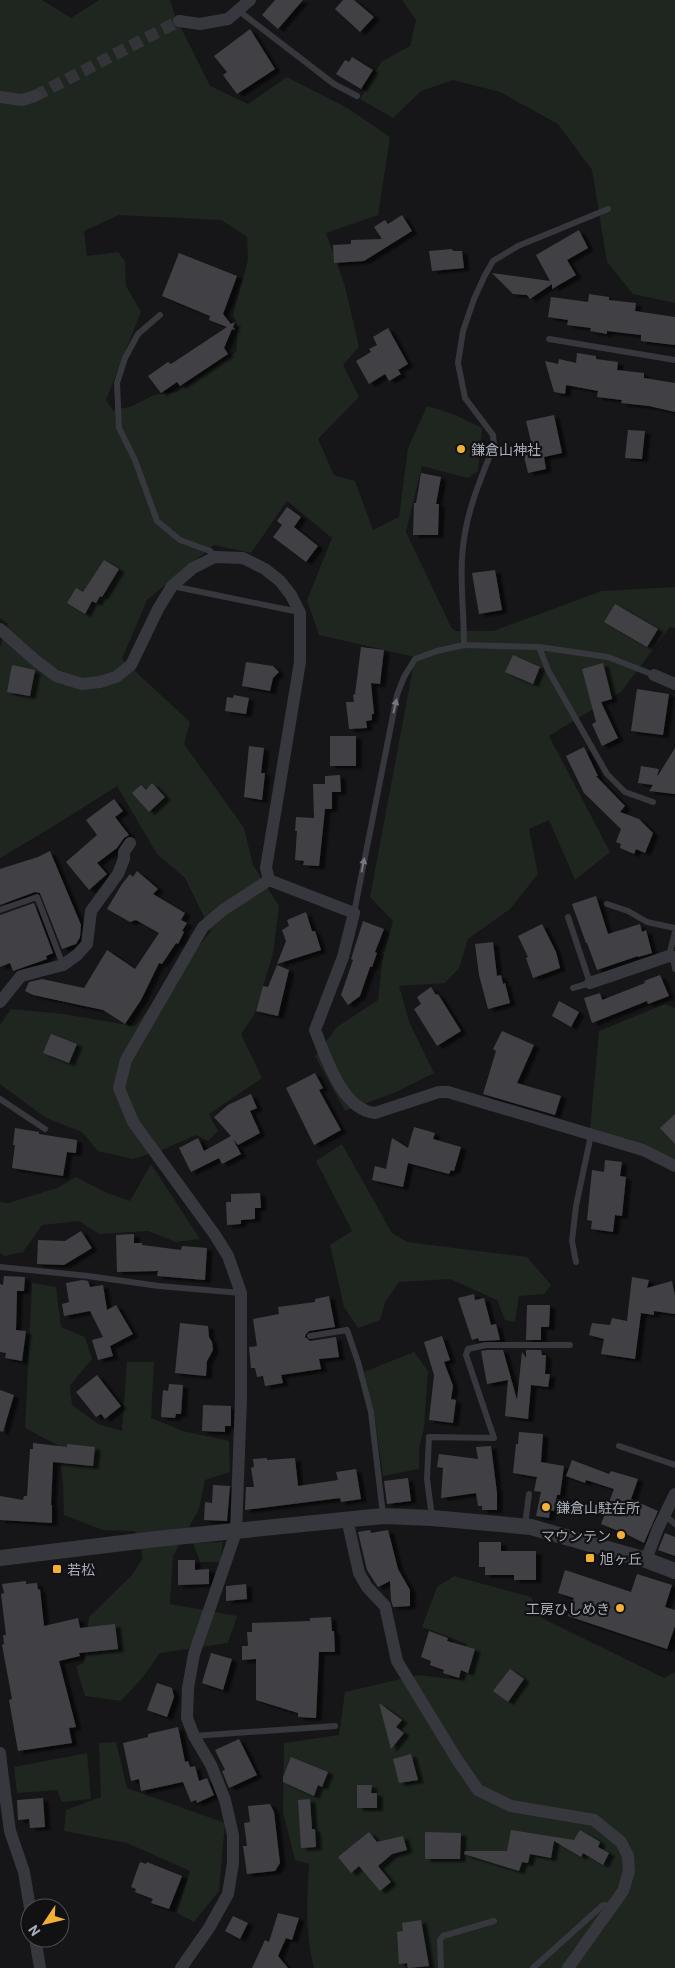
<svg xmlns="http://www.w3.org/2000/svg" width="675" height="1968" font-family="Barlow,'Noto Sans JP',sans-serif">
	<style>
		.green { fill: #1e261f; fill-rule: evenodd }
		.building { fill: #404145; filter: url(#shadow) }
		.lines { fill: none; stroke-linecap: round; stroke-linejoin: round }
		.minor-tunnel { stroke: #333438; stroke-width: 12; stroke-dasharray: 12 6; stroke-linecap: butt }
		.service { stroke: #37383d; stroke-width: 6 }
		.minor { stroke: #37383d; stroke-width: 12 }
		.tertiary { stroke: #37383d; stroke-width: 16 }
		.oneway { fill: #757881 }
		.poi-dot { fill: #f2b134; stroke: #111113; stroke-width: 2 }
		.labels { text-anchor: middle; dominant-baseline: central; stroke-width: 4.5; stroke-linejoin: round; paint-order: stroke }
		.poi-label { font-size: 14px; fill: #a8adb8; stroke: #111113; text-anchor: start }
	</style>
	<defs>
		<filter id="shadow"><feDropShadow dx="5.5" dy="3" stdDeviation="1" flood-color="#0009"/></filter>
	</defs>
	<rect width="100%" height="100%" fill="#161618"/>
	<path class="green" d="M0,0H42L71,18L99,0H170L175,16L210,86L248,104L287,77L349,109L390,137L378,215L326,233L345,286L359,347L343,365L359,397L318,439L334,475L355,481L373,530L399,517L408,448L427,406L453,414L482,428L478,471L468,478L422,466L406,532L451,627L455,631H493L602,591L675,587V628L670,627L621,692L549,736L610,852L575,880L549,820L529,829L538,874L510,909L468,939L459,968L445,983L399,986L410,1024L434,1073L396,1092L345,1111L315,1056L337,1027L378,1000L382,962L393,921L370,897L415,657L319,635L307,600L332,538L287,501L251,553L214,545L147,600L122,659L190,722L184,744L244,828L253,865L279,906L273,954L254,1015L241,1034L262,1078L209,1114L218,1131L208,1141L196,1135L162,1150L133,1159L98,1151L82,1132L46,1118L0,1084V1025L11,1009L63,1014L135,1026L211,931L185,878L157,854L117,786L57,824L0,858V647L8,624L0,618ZM119,215L221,220L247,237L248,260L233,315L238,326L236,352L177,392L154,395L132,406L113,411L106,400L141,312L126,286L125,261L118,252L87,256L84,231Z
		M402,0H675V303L633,294L607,262L592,170L558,124L500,92L453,80L421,91L393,118L360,99L381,62L410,46L416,20Z
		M665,1004L675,1008V1159L590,1129L599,1031Z
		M342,1144L392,1233L407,1242L527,1257L551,1285L544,1294L519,1296L515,1322L505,1320L497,1300L450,1279L399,1282L385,1302L380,1320L358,1328L344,1307L330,1245L352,1231L316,1161Z
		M151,1164L200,1239L176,1242L148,1231L99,1234L79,1221L42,1225L23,1252L5,1256L0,1253V1202L8,1203L57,1188L76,1177L107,1193L130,1201Z
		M32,1283L56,1287L61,1327L85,1337L92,1359L70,1385L72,1405L98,1424L122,1431L127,1362H154L151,1418L183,1431L229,1441L230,1472L205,1480L199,1509L173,1556L170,1604L237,1616L228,1643L160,1653L143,1677L121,1701L85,1696L76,1666L84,1663L89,1617L132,1575L143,1558L135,1531L103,1530L64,1515L63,1484L59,1446L25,1428Z
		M414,1352L428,1371L424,1428L419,1448V1469L383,1476L374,1412L364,1372Z
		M223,1542L220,1562H200L193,1543Z
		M454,1576L531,1597L542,1618L664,1678L675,1672V1968H314C305,1935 307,1898 309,1864L295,1860L283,1812L284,1743L339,1735L345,1692L418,1675L460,1680L467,1644L422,1627L437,1587Z
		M116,1742L127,1788L225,1823L219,1891L194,1922L177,1913L190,1871L127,1843L64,1831L66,1810L101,1797L99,1743Z
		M87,1753L91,1799L62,1802L57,1790L17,1793L14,1767Z"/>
	<path class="building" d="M275,0H303L278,29L262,15Z
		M343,0H354L374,17L360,32L335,9Z
		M250,29L275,69L237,94L223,75L227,72L214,56Z
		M352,57L373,70L361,89L336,74L345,60L349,62Z
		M402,215L412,231L364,261L334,263L333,245L351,244V240L382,239L374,227L385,220L388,224Z
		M579,230L588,248L567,260L576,275L552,289V284L530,299L527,295L513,294L492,273L550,281L536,255Z
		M452,249L453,251H462L464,268L432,271L429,251Z
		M179,253L237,276L223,314L231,324L235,322L233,327L235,330L232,329L224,348L228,354L180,386L177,382L161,393L148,376L168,362L171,364L227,327L209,320L210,316L162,296Z
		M589,294L609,297V300L636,303L635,311L675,317V345L641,341V335L607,331V334L590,331L591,328L567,325L568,320L548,317L551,297L588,302Z
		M388,328L408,364L398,370L401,374L389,381L385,374L369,384L356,361L371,352L369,349L377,345L373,337Z
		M577,353L596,356V359L618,362L617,370L644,373V378L675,383V412L649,406L621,403L622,400L597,397L598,391L566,385L565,394L554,392L545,361L558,364L559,359L576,363Z
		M554,415L562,453L544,457L546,469L528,473L523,452L533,450L526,421Z
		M628,430L645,431L642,459L625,458Z
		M421,473L441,477L436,504H439L438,535H413L414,503H416Z
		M287,507L301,517L294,527L318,546L306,562L273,537L282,525L277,521Z
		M104,560L119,569L102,597L100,596L96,603L92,601L85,614L67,603L76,588L83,592Z
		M495,570L502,610L479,614L472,573Z
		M615,604L658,629L647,647L604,622Z
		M361,647L384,650L380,684L371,683L374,714H372V720L366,721L367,728L349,729L346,702H354L353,695L355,694Z
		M513,655L540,667L533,684L505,672Z
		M246,662L273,666L279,672L273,678L270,691L242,686Z
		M603,663L612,699L601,702L618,738L602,746L592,724L596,722L582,669Z
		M12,665L35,670L30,696L7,692Z
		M637,689L669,694L663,735L631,731Z
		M234,695L249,698L246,714L225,711L227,697L233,698Z
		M330,736H356V766H330Z
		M249,746L264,748L261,773H265L262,800L244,797Z
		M584,747L598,776H596L625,806L620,812L639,819L653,833L645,853L636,849L634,854L620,848L621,844L616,842L621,829L584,793L566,756Z
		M675,748V794L649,791L653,785L638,783L641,766L659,769L657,777Z
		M340,775L341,792H332V809H325L319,866L303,865L304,861L295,860L297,831H295L296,817L314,818L313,784H325V776Z
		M152,783L165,797L149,812L132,793L141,785L146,790Z
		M114,799L123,811L115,817L129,835L124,838L117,848L97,863L107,874L89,890L66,862L97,835L86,820Z
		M50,851L81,925L80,937L76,944L62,949L40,893L35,892L0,905V869L38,857Z
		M137,871L158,889L153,894L185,913L181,920L187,923L182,931L184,932L178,944L176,943L162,964L159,963L141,1000L125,1024L103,1010L33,995L25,991L29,982L42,979L84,988L107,950L135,969L159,933L136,920L130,922L107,909L122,884L130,874L133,877Z
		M596,896L608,934L640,924L642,932L646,930L652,953L638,957V956L597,970L587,943H586L572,904Z
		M34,903L53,953L46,956L47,959L13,971L10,963L0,967V915Z
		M306,912L312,931H315L321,950L277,964L286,941L282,930L289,926L287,920Z
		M363,921L384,929L375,952L377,953L372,967H370L360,996L348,1005L341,995L353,960L351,959Z
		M542,924L556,952L560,968L533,978L526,958L528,957L518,936Z
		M493,942L497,976L501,975L503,984L505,983L510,1003L488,1009L479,975L475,944Z
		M277,965L289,970L278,1016L256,1011L263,986L268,987Z
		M660,975L669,996L648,1004L647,1001L592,1023L584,998L600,993L602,1000L645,983L644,981Z
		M431,987L436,995L438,994L461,1031L437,1046L414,1009L421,1004L417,997Z
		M559,1001L579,1012L571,1027L552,1016Z
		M502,1031L534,1045L517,1083L561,1096L555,1115L483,1094L496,1051L493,1049Z
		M51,1034L77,1044L69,1063L43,1053Z
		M315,1073L323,1088L319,1090L341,1130L314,1145L286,1088Z
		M251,1094L257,1108L250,1111L260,1133L238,1145L233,1139L241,1154L222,1164L219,1158L191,1172L179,1148L198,1138L204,1151L231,1136L214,1117L228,1105Z
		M675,1114V1144L660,1128Z
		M414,1127L435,1133L433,1139L461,1147L454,1171L451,1170L449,1174L408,1163L403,1187L372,1180L375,1166L386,1169L392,1138L408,1148Z
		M15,1128L39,1132V1134L77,1140L76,1153L67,1152L63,1176L12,1168L15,1145H13Z
		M605,1160L622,1162L620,1176L626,1177L622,1216L615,1215L613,1232L591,1229L592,1221L587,1220L592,1170L604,1172Z
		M260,1193L261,1208H255V1219L241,1220V1224L227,1225L226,1202H231V1194Z
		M81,1231L92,1248L64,1265L37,1264L38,1240L65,1241Z
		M134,1234V1243H142V1245L181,1250L182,1246L207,1248L205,1280L157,1276L158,1271L117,1272L116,1235Z
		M4,1276L25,1277L24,1291H17L16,1330L26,1331L22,1361L5,1358L6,1353L0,1352V1284L3,1285Z
		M632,1277L649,1280L647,1288L672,1281L675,1296V1314L654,1311V1315L641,1313L635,1359L601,1354L604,1339L589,1335L592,1323L610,1325L612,1318L627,1321Z
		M82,1280L88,1281L90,1287L103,1285L107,1310L116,1305L133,1334L110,1346L113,1356L98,1360L92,1340L103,1337L90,1311L64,1316L62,1304L69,1302L66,1283Z
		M474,1294L475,1300L484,1298L491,1325L496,1324L500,1340L479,1341L478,1338L472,1340L458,1298Z
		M329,1296L335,1327L309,1331L306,1334L305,1337L310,1341L336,1337L339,1357L319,1359L321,1369L281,1375L283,1383L265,1386L263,1376L257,1377L255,1368H251L249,1347L257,1346L253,1319L279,1314L278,1307L315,1302V1299Z
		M527,1305H550L549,1327H541V1340H526Z
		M180,1323L208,1326L209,1337L212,1342L213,1350L207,1361L206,1376L175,1373Z
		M442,1336L450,1360L444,1362L453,1386L451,1399L456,1400L453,1423L429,1420L434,1375L424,1342Z
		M487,1350H503L517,1400L522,1352L526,1358V1350H541L542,1355H546L545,1374H550L548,1387L531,1385L528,1419L505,1416L508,1380L487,1384L481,1351Z
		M97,1375L121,1406L105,1419L101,1414L96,1417L76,1392Z
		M169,1384L183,1385L181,1414H176L175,1418L161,1417L163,1390L168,1391Z
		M0,1390L14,1395L3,1432L0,1431Z
		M203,1405L231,1406V1426H225V1432L202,1431Z
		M519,1432L543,1434L541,1462L564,1466L560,1495H557L554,1511L550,1510L549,1518L536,1516L541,1492L534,1491L537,1477L513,1473L516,1444H518Z
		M33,1443L67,1447V1444L95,1447L93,1466L53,1462L51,1505H52V1523L0,1520V1496L23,1500L24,1496H27L30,1449H33Z
		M491,1446L497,1493V1510H482V1506H478L476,1493L441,1498L443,1468L437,1467L439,1454L478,1459L476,1447Z
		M267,1458V1460L295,1458L298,1486L338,1480L336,1472L356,1469L361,1499L341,1502L340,1498L245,1510L246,1487H254L251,1468L254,1467L253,1459Z
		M572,1460L609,1474L611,1471L638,1479L631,1499L658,1511L644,1543L626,1534L601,1524L614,1489L586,1480L585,1483L566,1476Z
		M408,1478L411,1501L387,1504L384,1481Z
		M213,1485L230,1486L227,1521L204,1520L205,1502L212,1503Z
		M370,1530L371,1533L388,1530L398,1569L410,1590V1606L393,1607L391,1600L390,1581L378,1587L367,1570L358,1532Z
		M665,1533L675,1537V1556L658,1550Z
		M479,1542H501V1551H536V1580H514V1575H485V1567H479Z
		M178,1560H195V1570L209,1569V1584L178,1585Z
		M565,1570L631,1592L637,1574L672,1585L665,1607L675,1610V1626L667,1649L568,1616L574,1598L558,1593Z
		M26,1581V1584L37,1583L38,1590L40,1589L44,1626L78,1618L80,1628L115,1624L118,1649L79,1653L80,1656L59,1661L76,1727L69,1728L72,1743L18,1751L9,1700L12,1699L2,1645L4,1644L3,1635H6L1,1594L4,1593L2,1584Z
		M246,1584L247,1599L226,1601V1586Z
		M331,1617L332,1631H334L335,1652H319L316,1718L298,1717V1713L256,1700V1659L242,1660V1646H248L247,1632H252V1623L310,1621V1618Z
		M429,1631L448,1638L447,1641L475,1649L468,1673L461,1670L459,1678L443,1673L444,1670L430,1665L431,1661L421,1657Z
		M211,1653L232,1659L223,1690L202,1683Z
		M510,1669L524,1679L508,1702L493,1691Z
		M157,1683L172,1688L174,1697L167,1717L147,1710Z
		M379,1703L402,1720L396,1727L404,1733L391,1749Z
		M178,1727L185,1762L188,1761L190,1767L195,1766L199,1781L207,1778L214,1795L197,1803L196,1800L191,1802L183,1782L141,1791L139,1779L131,1781L123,1743L148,1737V1734Z
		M239,1739L257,1775L229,1788L222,1771L225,1770L215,1750Z
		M411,1754L418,1780L399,1783L393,1759Z
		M291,1757L328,1772L322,1787L318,1785L314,1796L283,1782V1777Z
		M357,1785H372L371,1793H377V1808H357Z
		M43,1798L45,1827L30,1828L29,1819L18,1820L17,1800Z
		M310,1799L312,1829H315L316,1847L301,1848L298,1800Z
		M270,1804L274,1812L280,1863L275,1871L247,1874L243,1846H247L244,1823L250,1822L248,1806Z
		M511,1830L574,1840L580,1830L600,1842L598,1847L609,1853L603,1865L583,1853L581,1857L554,1841L551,1858L530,1854L528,1863L522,1862L519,1871L464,1854L465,1851H507Z
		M369,1832L377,1842L403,1836L407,1850L392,1854L378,1866L391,1882L380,1891L359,1866L351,1873L338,1857Z
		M425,1832L461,1833L460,1859H425Z
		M140,1862L146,1864L147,1862L182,1876L169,1909L151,1903L153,1899L135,1892L136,1889L131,1887Z
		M278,1913L299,1918L292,1940L286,1938L278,1956L288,1968H252L265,1940L269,1942Z
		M233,1916L248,1923L240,1939L225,1931Z
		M421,1920L429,1966L408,1968L407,1963L399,1964L397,1932L403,1931L402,1923Z"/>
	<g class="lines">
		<path class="minor-tunnel" d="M35,96L179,21"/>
		<path class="service" d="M239,11L334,84L357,96
			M160,315L138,334L125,358L117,383L119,428L135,460L157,521L180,540L210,551L215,557
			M549,339L675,360
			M172,586L299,612
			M464,645C464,608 458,569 465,533C470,503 483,473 494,445L493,435L465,398L458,363L463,331L474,299L485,275L493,261L518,246L608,209
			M539,647L548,670L607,774L625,792L653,802
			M607,904L628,911L647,922L675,928
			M0,910L37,897L63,965
			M354,913L397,695L404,677L415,659L437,651L464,645L539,647L608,657L654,675
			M568,917L590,983L573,988
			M669,956L675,932
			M673,957L675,969
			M0,1099L45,1129
			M576,1262L572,1241L576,1206L591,1135
			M0,1267L88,1276L159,1286L241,1293
			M310,1336L347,1330L358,1362L371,1412L383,1515
			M619,1446L675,1465
			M665,1515L675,1524
			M432,1517L427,1479L429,1437L494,1438L466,1355L468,1349L486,1345H570
			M525,1525L529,1494
			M194,1736L335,1726
			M441,1968L440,1940L443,1936L494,1921
			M533,1968L603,1905L612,1906"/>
		<path class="minor" d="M179,21L200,24L228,19L250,0
			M0,97L22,100L35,96
			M0,629L35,660L56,676L82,684L100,682L116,677L131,665L158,609L172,586L193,568L215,557L243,558L265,569L280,581L291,595L300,613V662L266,868L269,880
			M654,675L675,684
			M269,880L354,913L343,957L315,1030C326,1057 342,1110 375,1113L439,1092H448L643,1150L675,1166
			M590,983L669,956L675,957
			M0,1002L21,976L63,965L77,955L87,944L91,911L118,874L124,859V852L130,843
			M347,1519L359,1573L367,1587L385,1606L397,1661L456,1758L478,1790L511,1806L594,1820L621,1842L628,1856L629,1871L623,1891L568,1968
			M646,1560L658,1528L675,1494
			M0,1753L2,1771H0
			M2,1771L10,1831L24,1872L30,1908
			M35,1938L40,1968
			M181,1968L209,1928L228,1894L233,1863V1835L225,1800L211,1765L194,1736L187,1718L188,1688L194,1654L236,1532L241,1399V1293L228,1256L215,1235L133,1122L119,1088L126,1060L203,927L223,910L269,880"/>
		<path class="tertiary" d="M0,1558L156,1539L383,1516L432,1518L531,1527L646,1560L675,1571"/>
	</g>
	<defs><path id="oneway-solid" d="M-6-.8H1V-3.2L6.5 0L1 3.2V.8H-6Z" transform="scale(1.25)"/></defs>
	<g class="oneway">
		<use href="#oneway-solid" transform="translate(395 706) rotate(-77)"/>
		<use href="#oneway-solid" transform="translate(363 865) rotate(-79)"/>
	</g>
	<g class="poi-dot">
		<circle cx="461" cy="449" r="5"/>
		<circle cx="546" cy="1507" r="5"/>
		<circle cx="621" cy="1535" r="5"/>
		<rect x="585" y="1553" width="10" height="10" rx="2.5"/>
		<rect x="52" y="1564" width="10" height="10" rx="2.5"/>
		<circle cx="620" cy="1608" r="5"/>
	</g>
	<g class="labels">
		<g class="poi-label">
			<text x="471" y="449">鎌倉山神社</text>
			<text x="556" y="1507">鎌倉山駐在所</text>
			<text x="611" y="1535" text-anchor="end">マウンテン</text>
			<text x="600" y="1558">旭ヶ丘</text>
			<text x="67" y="1569">若松</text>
			<text x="610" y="1608" text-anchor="end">工房ひしめき</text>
		</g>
	</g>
	<g transform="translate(45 1923) rotate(235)"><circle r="24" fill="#111113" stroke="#4d4f55"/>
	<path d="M0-4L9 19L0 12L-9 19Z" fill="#f2b134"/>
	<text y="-8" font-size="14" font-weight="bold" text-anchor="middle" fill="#a8adb8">N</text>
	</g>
</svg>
